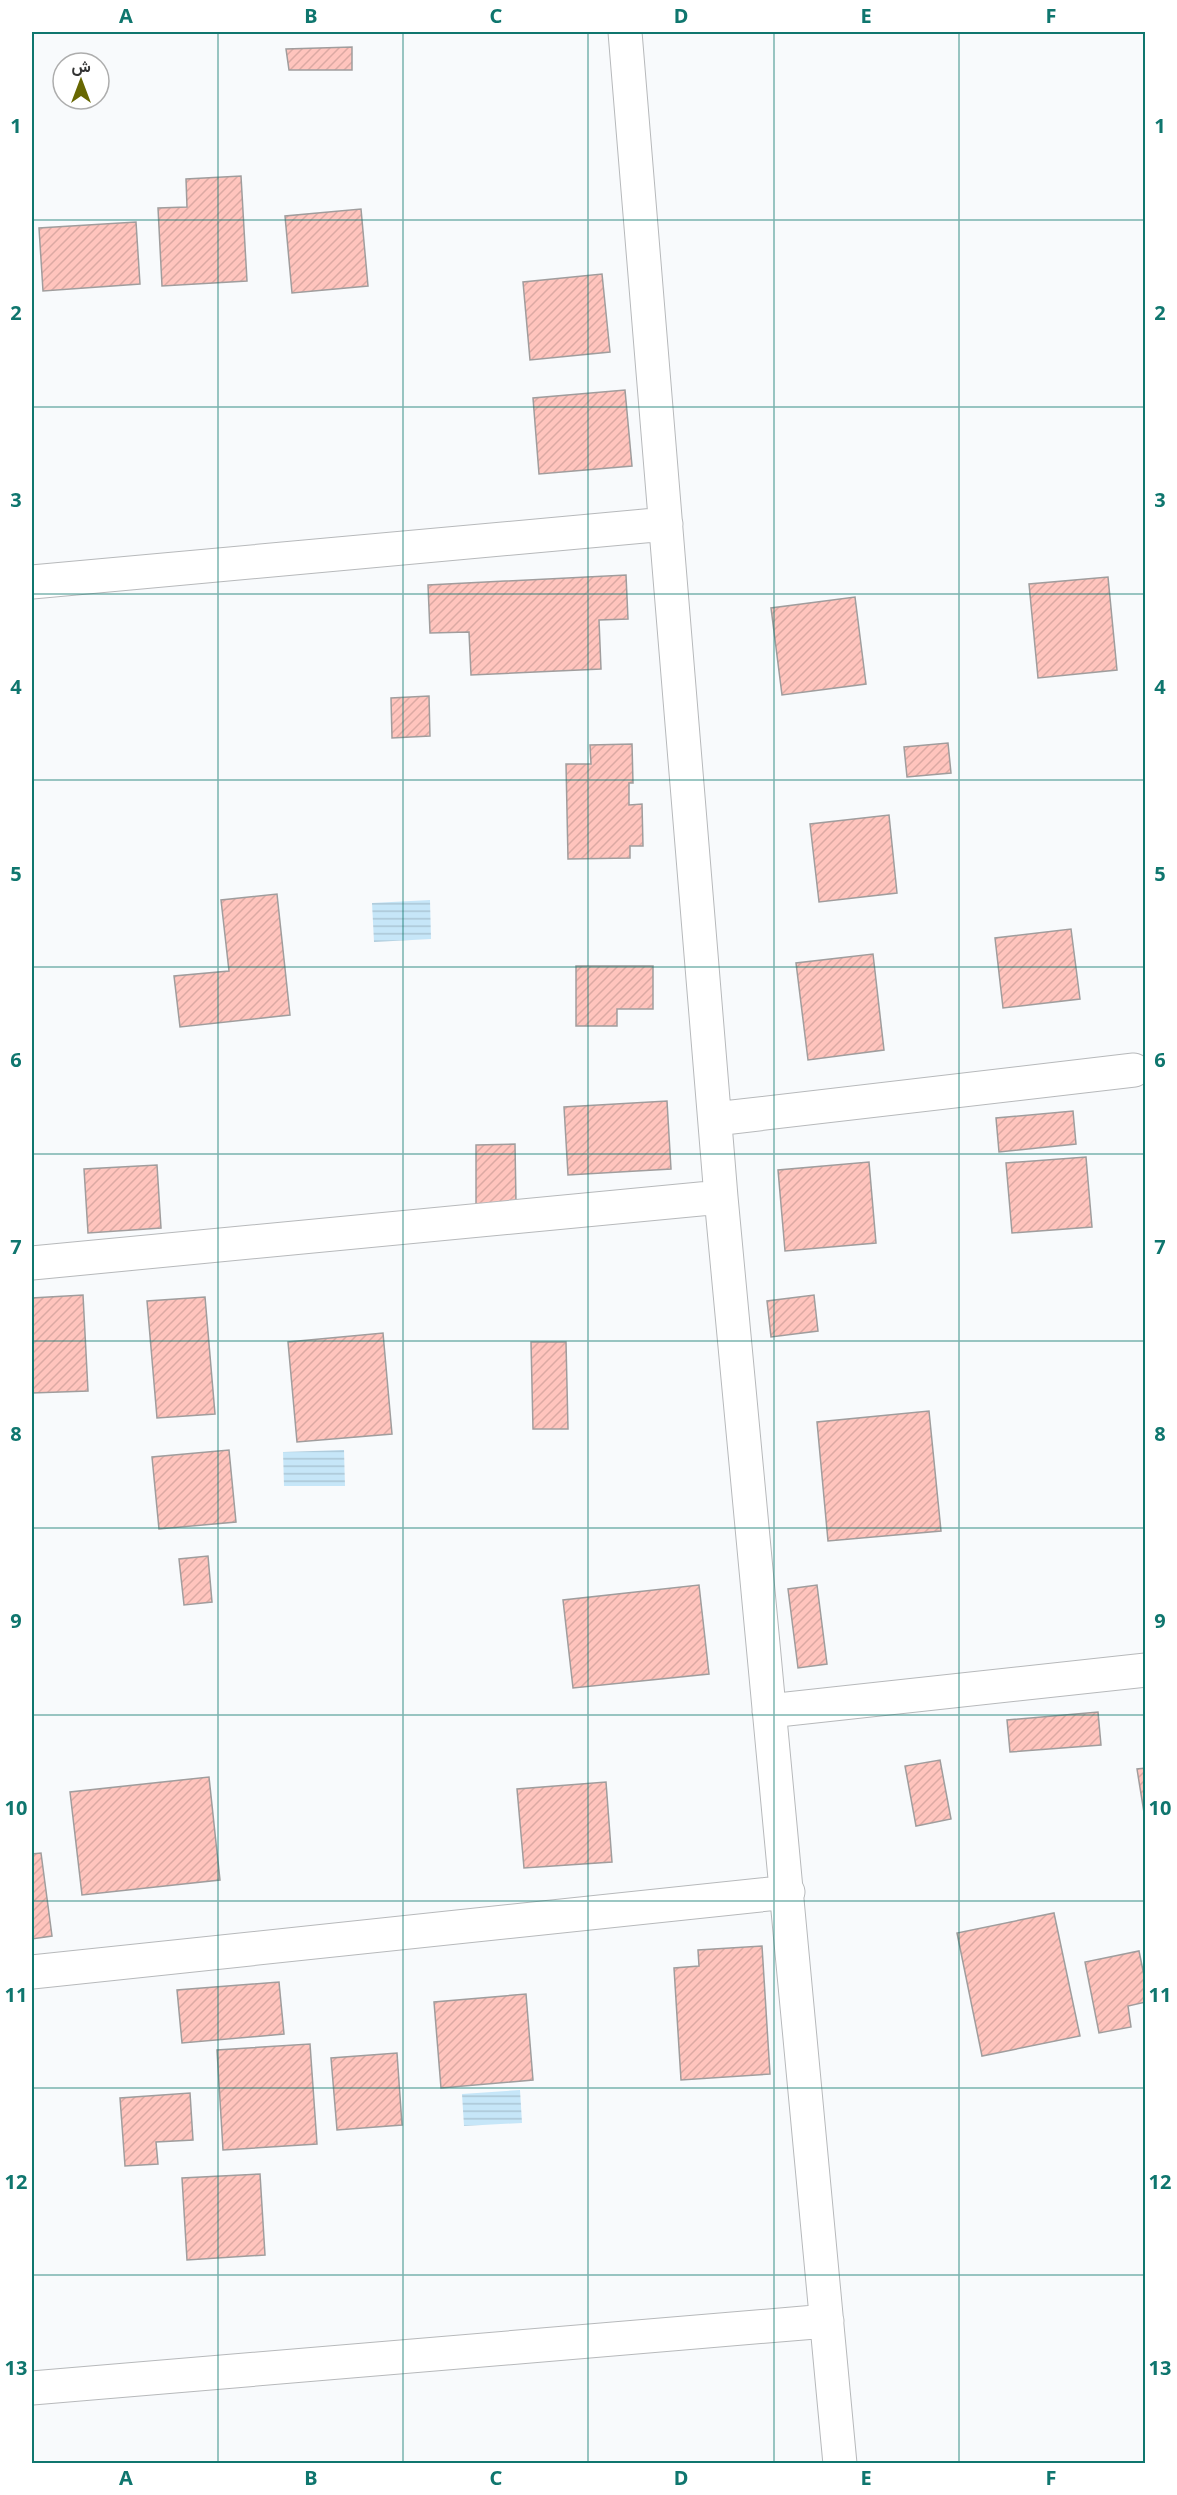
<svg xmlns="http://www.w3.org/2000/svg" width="1177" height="2495" font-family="'Noto Sans',Vazirmatn,sans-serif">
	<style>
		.water { fill: url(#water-rules) }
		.building { fill: url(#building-hatch); stroke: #a09d9d; stroke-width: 1.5 }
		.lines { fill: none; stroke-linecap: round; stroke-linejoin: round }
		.minor-casing { stroke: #b7b9bb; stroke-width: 35 }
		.minor { stroke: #fff; stroke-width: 33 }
		.grid { fill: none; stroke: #0f766e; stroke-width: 1.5; stroke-opacity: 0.55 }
		.neatline { fill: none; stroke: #0f766e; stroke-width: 2 }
		.grid-label { font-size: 20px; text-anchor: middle; font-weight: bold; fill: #0f766e }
	</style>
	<defs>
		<pattern id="water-rules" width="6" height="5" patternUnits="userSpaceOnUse" patternTransform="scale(1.5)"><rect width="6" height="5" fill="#c6e6f8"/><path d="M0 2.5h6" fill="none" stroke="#abc6d5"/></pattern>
		<pattern id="building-hatch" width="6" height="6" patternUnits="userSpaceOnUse" patternTransform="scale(1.5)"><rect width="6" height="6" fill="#ffc4bd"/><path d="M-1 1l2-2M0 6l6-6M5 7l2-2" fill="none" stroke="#dba9a3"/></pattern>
	</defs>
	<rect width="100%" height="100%" fill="#f8fafc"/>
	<path class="water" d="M430,900L431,939L374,942L372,903Z
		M344,1450L345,1486H284L283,1452Z
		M520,2090L522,2123L464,2126L462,2094Z"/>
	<path class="building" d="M352,47V70H289L286,49Z
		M241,176L247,281L162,286L158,208L187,207L186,179Z
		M361,209L368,286L292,293L285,216Z
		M136,222L140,284L43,291L39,228Z
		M602,274L610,352L530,360L523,282Z
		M625,390L632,466L539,474L533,398Z
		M626,575L628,619L599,620L601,669L471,675L469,632L430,633L428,585Z
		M1108,577L1117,670L1038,678L1029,584Z
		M855,597L866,684L782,695L771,608Z
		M429,696L430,736L392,738L391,698Z
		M948,743L951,773L907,777L904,747Z
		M632,744L633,783H629V805L642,804L643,846H630V858L568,859L566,764H591L590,745Z
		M889,815L897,893L819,902L810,824Z
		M277,894L290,1015L180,1027L174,976L229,971L221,900Z
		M1071,929L1080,999L1003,1008L995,938Z
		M873,954L884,1050L808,1060L796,963Z
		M576,966H653V1009H617V1026H576Z
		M667,1101L671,1169L568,1175L564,1107Z
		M1073,1111L1076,1144L999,1152L996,1118Z
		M515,1144L516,1203L476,1204V1145Z
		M1086,1157L1092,1227L1012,1233L1006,1163Z
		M869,1162L876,1243L785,1251L778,1170Z
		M157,1165L161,1228L88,1233L84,1169Z
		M83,1295L88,1391L32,1393V1298Z
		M814,1295L818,1331L771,1337L767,1301Z
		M205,1297L215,1414L157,1418L147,1301Z
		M383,1333L392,1434L297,1442L288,1342Z
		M531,1342H566L568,1429H533Z
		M929,1411L941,1531L828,1541L817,1422Z
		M229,1450L236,1522L159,1529L152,1457Z
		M208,1556L212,1602L184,1605L179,1559Z
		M699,1585L709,1674L573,1688L563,1600Z
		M817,1585L827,1664L798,1668L788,1589Z
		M1098,1712L1101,1745L1010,1752L1007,1720Z
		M940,1760L951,1819L916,1826L905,1766Z
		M1146,1768V1825L1137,1769Z
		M209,1777L220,1880L82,1895L70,1792Z
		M606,1782L612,1862L524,1868L517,1789Z
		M41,1853L52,1936L32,1939V1854Z
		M1054,1913L1080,2036L982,2056L957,1933Z
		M762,1946L770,2074L681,2080L674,1968L699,1966L698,1950Z
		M1139,1951L1146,1985V2002L1128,2006L1131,2027L1099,2033L1085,1962Z
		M279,1982L284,2034L182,2043L177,1990Z
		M526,1994L533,2080L441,2088L434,2002Z
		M310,2044L317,2144L223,2150L217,2050Z
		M397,2053L402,2125L337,2130L331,2058Z
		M190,2093L193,2140L156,2142L158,2164L125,2166L120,2098Z
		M260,2174L265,2255L187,2260L182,2178Z"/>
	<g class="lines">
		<g class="minor-casing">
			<path id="minor" d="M625,32L721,1197L840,2464
				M32,582L666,524
				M715,1119L1134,1070
				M32,1263L721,1197
				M769,1711L1146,1670
				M32,1972L788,1892
				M32,2388L827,2321"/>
		</g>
		<use href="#minor" class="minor"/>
	</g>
	<path class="grid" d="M218,32V2464M403,32V2464M588,32V2464M774,32V2464M959,32V2464M32,220H1146M32,407H1146M32,594H1146M32,780H1146M32,967H1146M32,1154H1146M32,1341H1146M32,1528H1146M32,1715H1146M32,1901H1146M32,2088H1146M32,2275H1146"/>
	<rect width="1177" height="2495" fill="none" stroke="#ffffff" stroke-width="66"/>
	<g transform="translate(81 81)"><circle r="28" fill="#ffffff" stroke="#adadad" stroke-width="1.5"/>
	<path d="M0-4.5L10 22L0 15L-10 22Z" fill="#676701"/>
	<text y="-9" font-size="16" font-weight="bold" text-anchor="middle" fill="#323333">ش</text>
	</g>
	<rect x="33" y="33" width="1111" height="2429" class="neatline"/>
	<g class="grid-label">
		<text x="126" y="23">A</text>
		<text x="311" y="23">B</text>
		<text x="496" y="23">C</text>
		<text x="681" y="23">D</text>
		<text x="866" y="23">E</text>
		<text x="1051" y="23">F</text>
		<text x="16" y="133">1</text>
		<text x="1160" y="133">1</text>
		<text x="16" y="320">2</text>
		<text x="1160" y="320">2</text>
		<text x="16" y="507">3</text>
		<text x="1160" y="507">3</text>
		<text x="16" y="694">4</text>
		<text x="1160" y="694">4</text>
		<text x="16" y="881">5</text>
		<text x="1160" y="881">5</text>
		<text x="16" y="1067">6</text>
		<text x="1160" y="1067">6</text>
		<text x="16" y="1254">7</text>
		<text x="1160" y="1254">7</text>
		<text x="16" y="1441">8</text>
		<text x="1160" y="1441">8</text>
		<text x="16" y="1628">9</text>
		<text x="1160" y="1628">9</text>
		<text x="16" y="1815">10</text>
		<text x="1160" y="1815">10</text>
		<text x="16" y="2002">11</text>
		<text x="1160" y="2002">11</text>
		<text x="16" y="2189">12</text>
		<text x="1160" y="2189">12</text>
		<text x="16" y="2375">13</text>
		<text x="1160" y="2375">13</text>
		<text x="126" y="2485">A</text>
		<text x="311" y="2485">B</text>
		<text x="496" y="2485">C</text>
		<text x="681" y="2485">D</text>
		<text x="866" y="2485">E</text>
		<text x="1051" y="2485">F</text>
	</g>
</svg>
